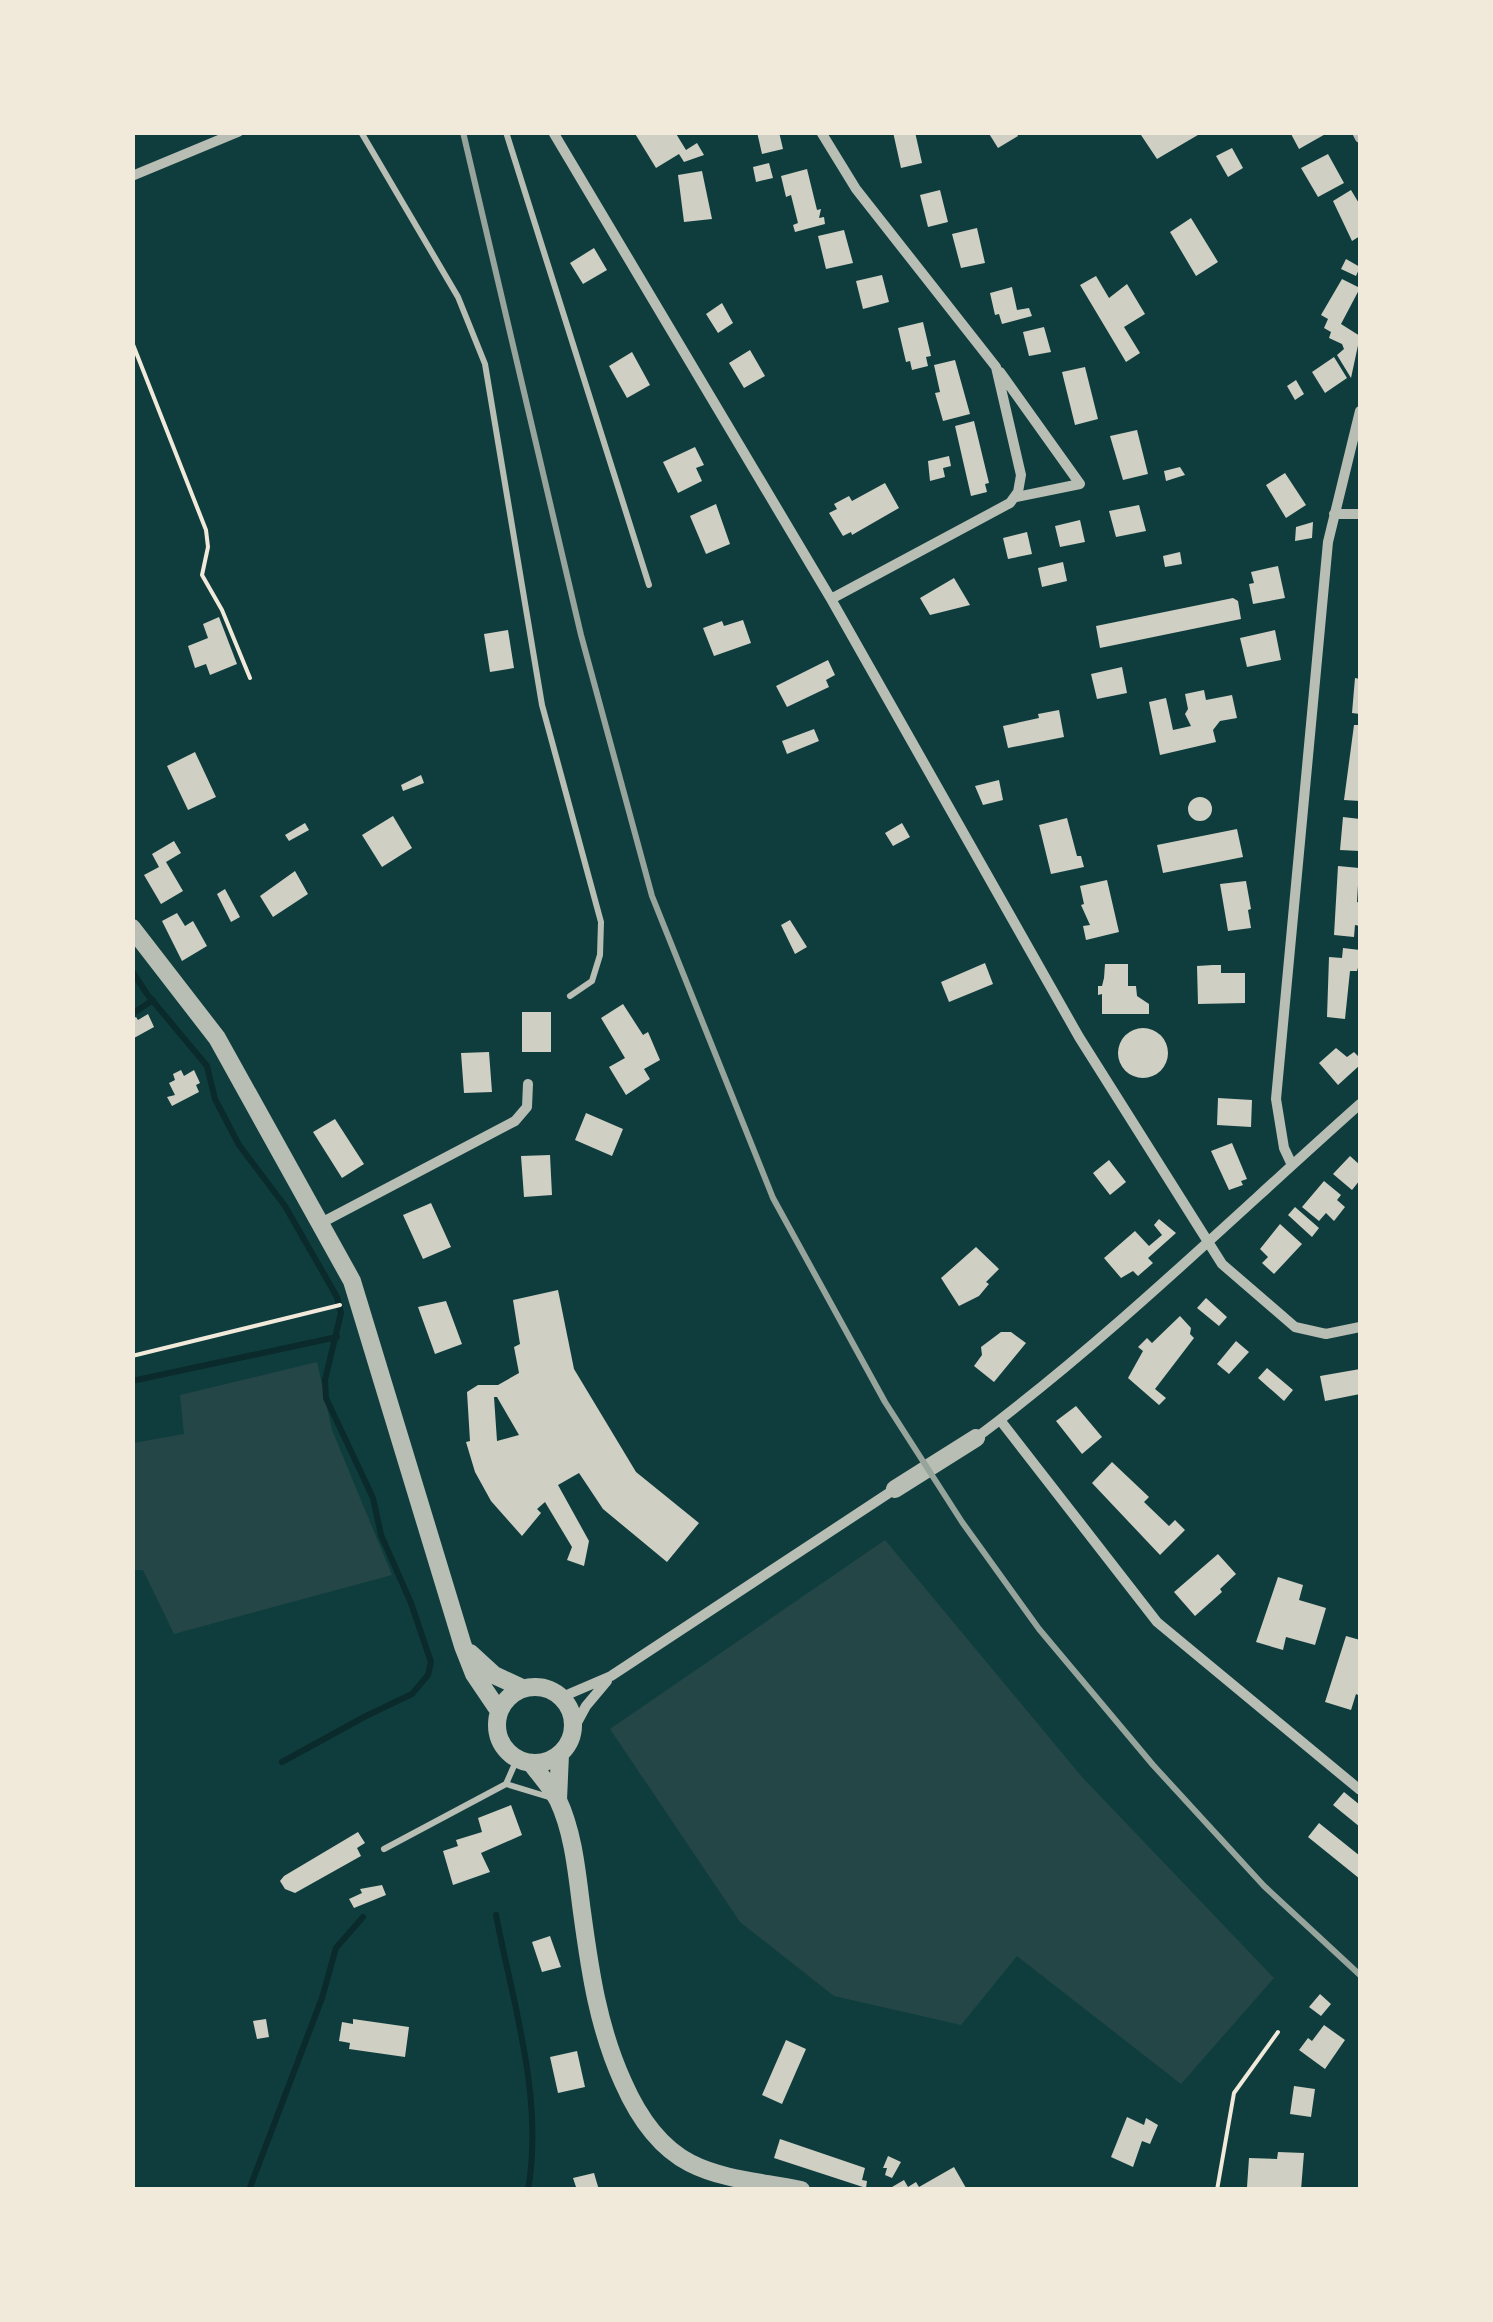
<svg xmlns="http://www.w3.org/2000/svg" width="1493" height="2322" font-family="Roboto,sans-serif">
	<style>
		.green { fill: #244646 }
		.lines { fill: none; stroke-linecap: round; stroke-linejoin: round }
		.stream { stroke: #0a2a2b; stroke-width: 6 }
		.building { fill: #cfcfc3; fill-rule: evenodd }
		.path { stroke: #f1e9da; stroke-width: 4 }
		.service { stroke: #b8beb3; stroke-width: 6 }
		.minor { stroke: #b8beb3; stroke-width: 10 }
		.tertiary { stroke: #b8beb3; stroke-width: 18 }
		.rail { stroke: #97a49c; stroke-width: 6 }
	</style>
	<rect width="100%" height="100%" fill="#0f3d3e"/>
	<path class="green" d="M317,1362L332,1430L392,1575L174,1634L143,1570H133V1443L184,1434L180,1395Z
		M885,1540L1082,1777L1274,1978L1181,2084L1017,1956L961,2025L834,1996L740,1922L610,1729Z"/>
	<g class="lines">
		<path class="stream" d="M132,971L147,994L207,1066L215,1099L239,1145L285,1206L337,1297L341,1313L325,1380L326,1398L373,1498L381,1535L411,1603L431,1662L428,1675L412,1694L366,1716L282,1762
			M132,1014L153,1000
			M132,1381L337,1337
			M496,1915C513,2004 544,2098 528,2190
			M249,2190L322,1998L336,1948L363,1917"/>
	</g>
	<path class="building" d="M634,132H675L686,150L697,143L704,155L684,162L679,154L656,168Z
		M757,132H779L783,149L762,154Z
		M893,132H915L922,163L901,168Z
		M988,132H1016L1018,136L998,148Z
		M1139,132H1203L1157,159Z
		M1290,132H1329L1299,149Z
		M1232,148L1243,168L1228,177L1216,156Z
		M1328,154L1344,183L1318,197L1301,168Z
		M769,163L773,178L756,182L753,167Z
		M807,169L817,210L821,209L819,218L824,217L825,224L795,232L793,225L798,223L791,195L786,197L781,176Z
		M702,171L712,219L684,222L678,175Z
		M940,190L948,222L928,227L920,195Z
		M1351,190L1360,205V236L1352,241L1333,201Z
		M1191,218L1218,262L1196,276L1170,232Z
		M977,228L985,263L961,268L952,234Z
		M844,230L853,263L826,269L818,236Z
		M594,248L607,270L583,284L570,263Z
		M1346,259L1360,267L1356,276L1341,269Z
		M882,275L889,302L863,309L856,281Z
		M1096,276L1109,298L1127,284L1145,314L1124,327L1140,353L1126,362L1080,285Z
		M1342,279L1360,288L1341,324L1360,336L1351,378L1337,355L1344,349L1342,344L1329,338L1331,332L1324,328L1328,319L1321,315Z
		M1012,287L1017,310L1029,308L1032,316L1002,324L999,314L995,315L990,293Z
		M722,303L733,323L718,333L706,314Z
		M923,322L931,356L926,357L928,366L912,370L910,361L906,362L898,328Z
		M1044,327L1051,352L1029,356L1023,332Z
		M750,350L765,376L744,388L729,363Z
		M632,352L650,385L627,398L609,366Z
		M1334,357L1347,378L1325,393L1312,372Z
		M955,360L970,414L943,421L935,393L940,392L934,365Z
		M1085,367L1098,419L1075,425L1062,372Z
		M1296,380L1304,394L1295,400L1287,386Z
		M974,421L989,483L985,484L987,492L971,496L955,426Z
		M1137,430L1148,474L1123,480L1110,436Z
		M695,447L704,465L696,468L702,481L678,493L663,462Z
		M949,456L951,466L943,468L945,477L930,481L928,461Z
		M1180,467L1185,475L1166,481L1164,471Z
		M1285,473L1306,505L1286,518L1266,485Z
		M885,483L899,508L852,535L851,532L843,536L829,513L837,509L834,504L849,496L852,501Z
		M716,504L730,544L706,554L690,516Z
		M1139,505L1146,531L1116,537L1109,511Z
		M1080,520L1085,542L1060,547L1055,526Z
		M1313,522L1312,538L1295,541L1296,527Z
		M1027,532L1032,554L1008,559L1003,538Z
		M1180,552L1182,564L1165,567L1163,556Z
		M1063,562L1067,581L1042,587L1038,568Z
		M1278,566L1285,598L1253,604L1249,584L1254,583L1251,572Z
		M954,578L970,605L930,615L920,598Z
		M1233,598L1238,601L1241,619L1100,648L1096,626Z
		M219,617L237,664L210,675L206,664L195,668L188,646L208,638L203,624Z
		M743,620L751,643L714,656L703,628L722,621L724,626Z
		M508,630L514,668L490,672L484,634Z
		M1275,630L1281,660L1247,667L1240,638Z
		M828,660L835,675L826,680L829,687L787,707L776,686Z
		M1122,667L1127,693L1097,699L1091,674Z
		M1355,678L1360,679V714L1352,713Z
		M1204,690L1206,700L1232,695L1237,718L1220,721L1213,730L1216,742L1160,755L1149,702L1166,698L1173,730L1191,726L1185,714L1188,709L1185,694Z
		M1059,710L1064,737L1008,748L1003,726L1039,718L1038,714Z
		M1354,725H1360V801L1344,800Z
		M814,729L819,741L787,754L782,741Z
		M195,752L216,797L188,810L167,766Z
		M421,775L424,783L403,791L401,785Z
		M999,780L1003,800L983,805L975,786Z
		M1188 809a12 12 0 1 1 24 0a12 12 0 1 1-24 0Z
		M393,816L412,848L382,867L362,835Z
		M1343,817L1360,819V851L1340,850Z
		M1067,818L1077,856H1081L1084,867L1051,874L1039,825Z
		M305,823L309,830L289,841L285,835Z
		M902,823L910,837L893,846L885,833Z
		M1237,829L1243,857L1163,873L1157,845Z
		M174,841L181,853L166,862L183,891L161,904L144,875L159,867L152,854Z
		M1338,866L1359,868L1357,902L1360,903V926L1355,925L1354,937L1334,935Z
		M295,871L308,894L273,917L260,896Z
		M1107,880L1119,932L1086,940L1083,926L1090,925L1081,905L1084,904L1080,886Z
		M1246,881L1251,909L1248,910L1251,928L1228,931L1220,884Z
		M225,889L240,917L231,922L217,894Z
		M177,913L185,926L193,921L207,946L182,961L162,921Z
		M790,920L807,947L795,954L781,925Z
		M1343,948L1360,950V961L1357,971H1350L1345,1019L1327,1017L1329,957L1342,958Z
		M985,963L993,984L949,1002L941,982Z
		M1105,964H1128V986H1136L1137,996L1149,1004V1014H1102V994L1098,995V986H1102L1104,978Z
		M1213,965H1221V973H1245V1003L1198,1004L1197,966Z
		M623,1004L643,1035L648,1032L660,1060L644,1069L650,1079L626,1095L609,1067L625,1058L601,1018Z
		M522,1012H551V1052H522Z
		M148,1014L154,1027L134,1038L132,1019L136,1017L138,1020Z
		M1118 1053a25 25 0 1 1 50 0a25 25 0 1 1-50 0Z
		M1336,1048L1347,1057L1354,1052L1360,1058V1065L1338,1085L1319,1063Z
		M489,1052L492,1092L464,1093L461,1053Z
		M181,1070L184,1076L194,1070L200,1083L196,1085L199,1092L172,1106L167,1097L175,1095L169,1083L175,1080L173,1074Z
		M1218,1098L1252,1100L1251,1127L1217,1125Z
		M586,1113L623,1129L612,1156L575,1140Z
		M335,1119L364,1164L342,1178L313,1132Z
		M1232,1143L1247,1179L1241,1181L1243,1185L1229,1190L1211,1151Z
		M550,1155L552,1195L524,1197L521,1156Z
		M1350,1156L1360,1165V1180L1352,1190L1333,1174Z
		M1109,1160L1126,1182L1110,1195L1093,1173Z
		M1324,1181L1341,1195L1337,1200L1345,1207L1334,1221L1326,1213L1319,1221L1302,1207Z
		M431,1203L451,1247L423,1259L403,1215Z
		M1295,1207L1319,1228L1312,1237L1288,1215Z
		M1159,1219L1176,1233L1148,1258L1153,1263L1138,1276L1133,1271L1121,1278L1104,1258L1135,1231L1149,1246L1162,1235L1154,1225Z
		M1280,1224L1302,1244L1274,1274L1262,1263L1268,1257L1260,1249Z
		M976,1247L999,1269L986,1282L989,1284L979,1296L959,1306L941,1278Z
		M558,1290L574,1369L636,1472L699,1523L667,1562L603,1509L579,1473L558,1485L589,1541L584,1566L567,1560L572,1547L545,1502L537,1509L541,1513L522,1536L491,1501L475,1472L466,1442L470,1441L467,1392L478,1385H498L519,1373L514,1347L520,1344L513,1300ZM494,1397H497L519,1435L497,1441Z
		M1206,1298L1227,1317L1219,1326L1197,1308Z
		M446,1301L462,1344L435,1354L418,1307Z
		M1180,1316L1191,1328L1190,1334L1194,1338L1155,1389L1166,1398L1159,1405L1128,1378L1143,1351L1138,1347L1147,1338L1152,1343Z
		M1001,1332H1011L1026,1343L994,1382L974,1366L982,1355L981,1347Z
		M1236,1341L1249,1352L1229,1374L1217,1364Z
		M1267,1368L1293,1390L1284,1401L1258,1378Z
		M1360,1369V1394L1325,1401L1320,1376Z
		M1076,1406L1102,1437L1082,1454L1056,1421Z
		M1112,1462L1149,1497L1144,1502L1169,1526L1175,1520L1185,1530L1160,1555L1092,1483Z
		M1218,1554L1236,1574L1220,1589L1222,1592L1195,1616L1174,1592Z
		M1278,1577L1303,1585L1299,1600L1326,1608L1315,1645L1286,1637L1283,1650L1256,1642Z
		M1346,1636L1360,1640V1696L1356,1694L1351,1710L1325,1702Z
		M1344,1792L1360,1805V1827L1333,1805Z
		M511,1805L522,1835L481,1853L490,1872L453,1885L443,1851L458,1846L456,1840L482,1832L478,1818Z
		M1319,1823L1360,1856V1879L1308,1837Z
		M358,1832L365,1843L357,1848L361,1856L295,1893L285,1889L280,1881L284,1876Z
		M382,1885L386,1895L354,1908L349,1899L362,1893L360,1889Z
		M550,1936L561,1967L542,1972L532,1942Z
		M1320,1994L1331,2004L1321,2016L1309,2007Z
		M266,2019L269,2037L257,2039L253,2021Z
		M353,2019L409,2027L405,2057L349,2049L350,2043L339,2041L342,2022L353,2024Z
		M1324,2025L1345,2040L1325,2069L1299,2050L1308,2038L1312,2041Z
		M786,2040L806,2049L782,2104L762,2095Z
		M577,2051L585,2087L558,2093L550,2057Z
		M1294,2086L1315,2089L1311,2117L1290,2114Z
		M1127,2117L1144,2125L1146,2118L1158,2125L1150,2144L1142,2141L1133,2167L1111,2157Z
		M780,2139L865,2168L862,2180L867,2181L866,2188L774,2158Z
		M1278,2152L1304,2153L1301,2190L1247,2187L1249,2158L1277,2159Z
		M888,2156L901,2162L892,2178L885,2175L887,2168H883Z
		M954,2167L966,2188L963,2190H894L892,2187L904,2180L908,2187L916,2182L919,2187Z
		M594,2173L599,2190H577L573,2178Z"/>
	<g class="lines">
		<path class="path" d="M132,342L206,530L208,547L202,575L222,610L250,678
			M132,1356L340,1305
			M1217,2190L1234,2093L1278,2032"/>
		<path class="service" d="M361,132L458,297L485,364L542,705L601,922L600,955L592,981L570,996
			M506,132L649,585
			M506,1784L552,1798
			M384,1849L506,1784L517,1759"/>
		<path class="minor" d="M553,132L831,599L1079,1037L1222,1264L1295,1327L1326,1334L1360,1327
			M821,132L856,189L996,367L1021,475L1018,492L1010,503L831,599
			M1357,132L1360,138
			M132,176L238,132
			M1000,372L1080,484L1016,497
			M1334,514H1360
			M1292,1165L1284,1148L1276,1099L1328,542L1360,411
			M321,1223L515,1121L527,1107L528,1084
			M1000,1420L1157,1622L1360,1790
			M976,1438C1112,1336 1233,1217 1360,1104
			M562,1697L611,1676L895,1489
			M574,1728L586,1706L607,1681"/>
		<path class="tertiary" d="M132,928L217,1038L352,1281L463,1646L474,1674L499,1711
			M895,1489L976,1438
			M470,1653L494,1675L522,1688
			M497 1725a38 38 0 1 1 76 0a38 38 0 1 1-76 0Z
			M531,1763C540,1775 551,1787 558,1800C574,1834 577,1875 582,1912C590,1971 598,2027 623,2082C637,2114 657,2146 690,2163C723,2180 764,2182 801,2190
			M558,1800L560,1754"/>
		<path class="rail" d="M463,132L581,635L652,896L773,1198L885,1402L962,1522L1039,1629L1153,1765L1264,1886L1360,1975"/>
	</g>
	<rect width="1493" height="2322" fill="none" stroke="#f1e9da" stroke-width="270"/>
</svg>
